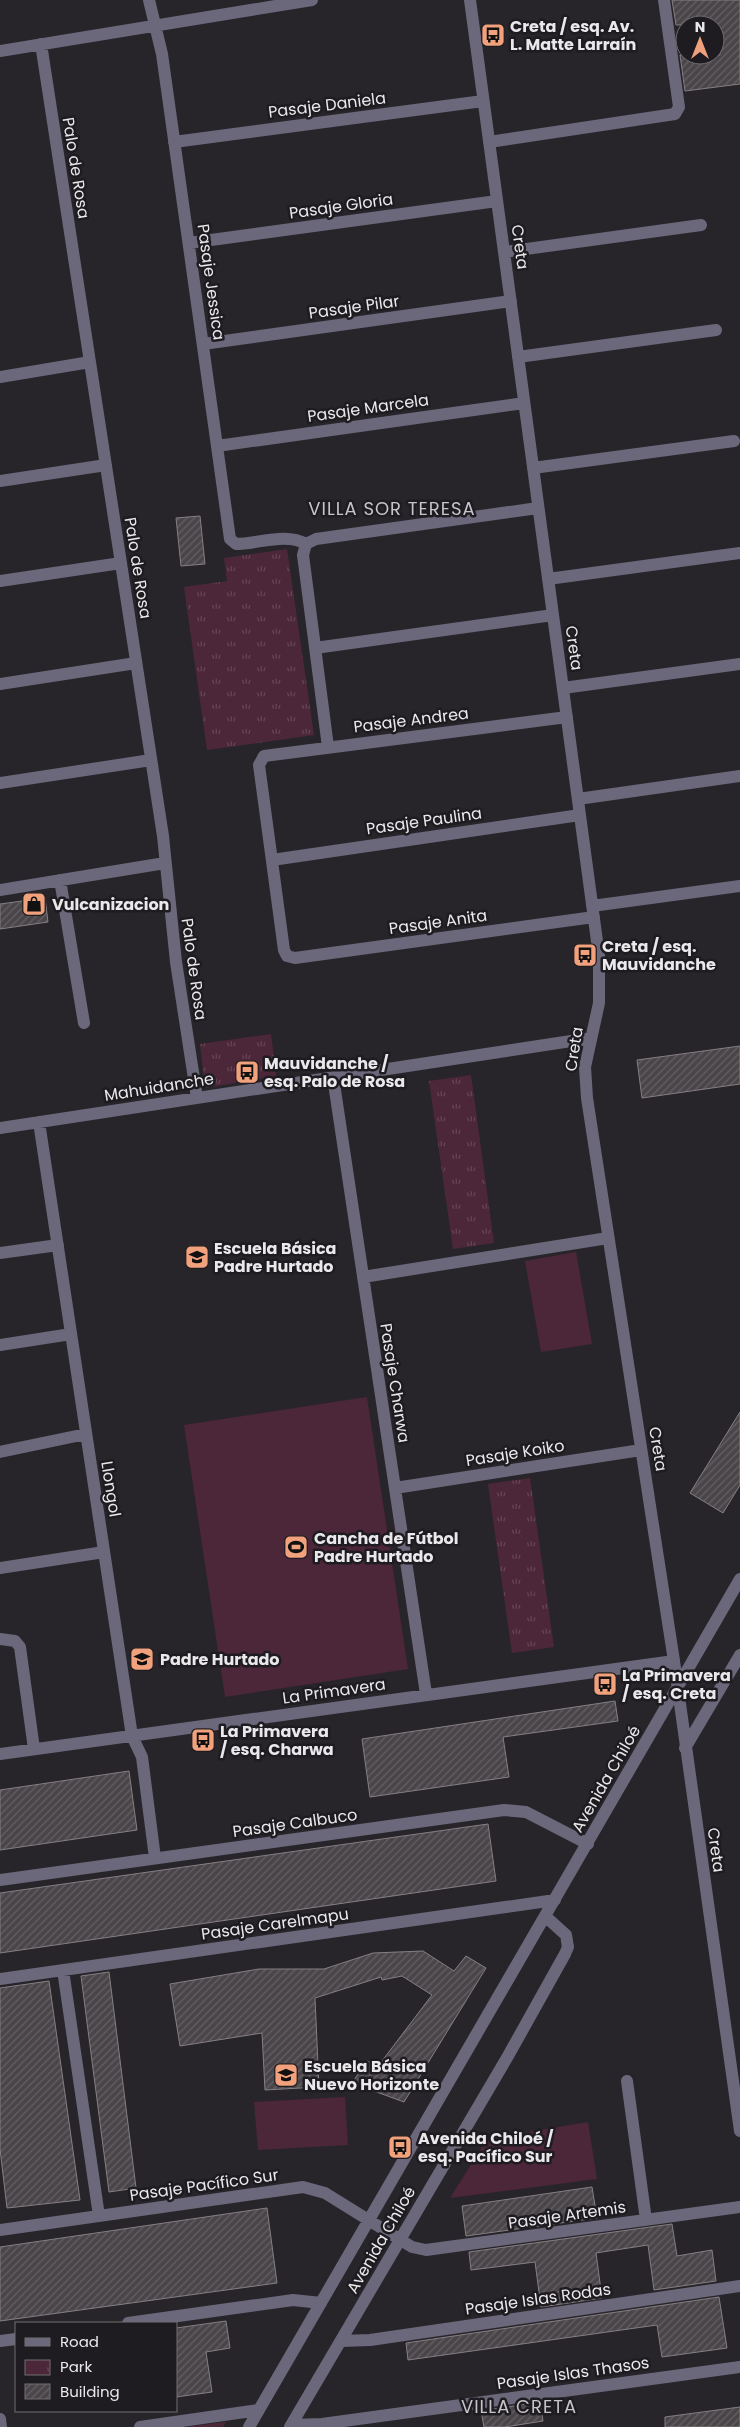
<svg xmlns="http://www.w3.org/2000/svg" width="740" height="2427" font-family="Poppins,sans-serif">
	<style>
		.grass { fill: #4c2639 }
		.park { fill: url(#park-tufts) }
		.building { fill: url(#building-hatch); stroke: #857f84 }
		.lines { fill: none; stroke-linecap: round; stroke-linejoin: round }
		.minor { stroke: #6b687c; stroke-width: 12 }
		.labels { text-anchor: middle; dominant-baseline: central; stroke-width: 5; stroke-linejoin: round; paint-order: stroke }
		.poi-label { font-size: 16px; font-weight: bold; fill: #eae8eb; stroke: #1e1c20; text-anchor: start }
		.street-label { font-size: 16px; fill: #eae8eb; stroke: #1e1c20 }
		.neighbourhood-label { font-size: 18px; letter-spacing: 1px; fill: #c6c3c9; stroke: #1e1c20 }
	</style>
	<defs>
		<pattern id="park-tufts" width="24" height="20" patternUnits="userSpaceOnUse" patternTransform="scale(1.25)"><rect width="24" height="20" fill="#4c2639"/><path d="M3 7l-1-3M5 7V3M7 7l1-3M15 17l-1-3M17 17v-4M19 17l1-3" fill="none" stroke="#664656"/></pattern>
		<pattern id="building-hatch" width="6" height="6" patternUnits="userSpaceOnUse" patternTransform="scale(1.25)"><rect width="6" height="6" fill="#4a4549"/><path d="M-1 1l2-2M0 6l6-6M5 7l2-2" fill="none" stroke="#646063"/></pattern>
	</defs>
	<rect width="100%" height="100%" fill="#28252a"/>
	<path class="grass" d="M576,1252L592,1344L541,1352L525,1261Z
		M367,1397L408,1669L225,1697L184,1425Z
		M345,2097L348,2145L258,2150L254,2102Z
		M588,2122L597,2179L450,2198L487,2139Z"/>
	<path class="park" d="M287,549L314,735L207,750L184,587L227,581L224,558Z
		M271,1034L276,1076L205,1088L200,1044Z
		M471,1075L494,1243L453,1249L429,1081Z
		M530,1478L554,1647L512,1653L488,1484Z
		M226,2422L223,2427H186Z"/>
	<path class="building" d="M672,0H740V84L685,91L680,55H720L716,25H676Z
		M200,516L205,564L181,566L176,518Z
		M45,898L48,922L0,929V904Z
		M740,1046V1084L642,1098L637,1060Z
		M740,1412V1485L723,1513L690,1493Z
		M615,1701L618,1721L503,1737L509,1777L370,1797L362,1739Z
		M129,1771L137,1830L0,1850V1790Z
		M488,1824L496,1881L0,1953V1893Z
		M423,1951L454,1971L466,1956L486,1968L404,2102L352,2083L367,2061L379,2065L432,1995L402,1976L382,1980L381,1977L315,1998L319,2087L265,2090L262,2033L180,2046L170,1984L259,1969H324L373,1953Z
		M109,1972L136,2188L109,2192L81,1976Z
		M49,1981L80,2200L7,2208L0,2149V1988Z
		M592,2187L597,2218L466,2236L462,2206Z
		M267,2208L277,2283L0,2321V2247Z
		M672,2224L677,2256L712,2250L716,2281L654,2290L648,2245L602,2252L596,2253L602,2298L541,2307L535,2262L471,2270L469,2252Z
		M719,2297L727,2348L662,2357L657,2325L408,2360L406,2343Z
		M226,2321L230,2348L206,2352L212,2392L176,2397V2328Z
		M540,2402L543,2421L505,2427H484L481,2411Z
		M740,2407V2427H665V2417Z"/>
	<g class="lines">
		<path class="minor" d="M149,0L162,54L230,539L236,544C258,544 286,532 306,544
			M470,0L599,956V1003L585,1067L587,1098L674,1661L740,2131
			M41,44L163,836L176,962L197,1098
			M0,51L312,0
			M174,142L483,101
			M489,142L675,114L679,107L664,0
			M189,243L497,201
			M504,252L701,225
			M203,344L511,301
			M518,357L716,330
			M0,377L90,362
			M217,446L524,403
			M533,468L734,441
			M0,481L106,465
			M306,544L316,539L538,508
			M306,544L303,555L328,747
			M548,579L740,553
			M0,581L121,563
			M315,648L553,615
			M0,684L136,663
			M563,688L740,664
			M567,717L264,756L259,765L284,950L287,956L295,958L594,917
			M0,783L151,760
			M578,799L740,776
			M272,860L580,815
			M60,880L84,1023
			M0,890L165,863
			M592,906L740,886
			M333,1077L426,1694
			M39,1122L132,1736L142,1757L155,1858
			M0,1128L591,1038
			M0,1253L58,1245
			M363,1277L608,1238
			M0,1345L71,1334
			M0,1452L86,1434
			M395,1488L641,1450
			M0,1568L104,1552
			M0,1639L15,1641L20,1647L34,1749
			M685,1748L740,1655
			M0,1754L674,1661
			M0,1880L504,1810L526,1812L588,1844
			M63,1970L99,2216
			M0,1979L555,1900
			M627,2081L646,2220
			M0,2230L303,2187L325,2193L412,2247L426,2250L740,2207
			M128,2323L293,2300L321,2303
			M0,2341L16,2339
			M341,2341L370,2340L740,2286
			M0,2419L1,2427
			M291,2425L322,2424L740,2367
			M140,2427L259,2410
			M249,2427L740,1579
			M290,2427L508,2056L565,1954L568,1947L566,1935L545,1916"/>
	</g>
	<defs>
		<g id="bus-square" transform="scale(1.25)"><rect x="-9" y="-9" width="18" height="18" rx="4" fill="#f1a17c" stroke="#1e1c20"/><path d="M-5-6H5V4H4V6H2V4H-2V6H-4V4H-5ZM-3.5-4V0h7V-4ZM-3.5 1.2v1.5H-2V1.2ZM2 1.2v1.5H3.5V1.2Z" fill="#111"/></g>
		<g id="shop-square" transform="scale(1.25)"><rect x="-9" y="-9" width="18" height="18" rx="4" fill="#f1a17c" stroke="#1e1c20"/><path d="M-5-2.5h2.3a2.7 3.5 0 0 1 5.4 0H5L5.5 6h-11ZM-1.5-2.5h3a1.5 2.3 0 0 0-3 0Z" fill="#111"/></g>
		<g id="school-square" transform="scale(1.25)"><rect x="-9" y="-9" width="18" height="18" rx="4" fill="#f1a17c" stroke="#1e1c20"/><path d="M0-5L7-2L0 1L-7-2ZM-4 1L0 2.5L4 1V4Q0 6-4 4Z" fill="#111"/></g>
		<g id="stadium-square" transform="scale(1.25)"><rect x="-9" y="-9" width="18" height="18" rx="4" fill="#f1a17c" stroke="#1e1c20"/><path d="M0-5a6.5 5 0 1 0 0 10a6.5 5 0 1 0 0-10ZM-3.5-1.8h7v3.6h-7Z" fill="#111"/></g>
	</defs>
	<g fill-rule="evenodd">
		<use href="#bus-square" x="493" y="35"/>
		<use href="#shop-square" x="34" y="904"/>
		<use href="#bus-square" x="585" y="955"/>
		<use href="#bus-square" x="247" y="1072"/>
		<use href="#school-square" x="197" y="1257"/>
		<use href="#stadium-square" x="296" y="1547"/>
		<use href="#school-square" x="142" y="1659"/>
		<use href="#bus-square" x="605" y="1684"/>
		<use href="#bus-square" x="203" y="1740"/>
		<use href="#school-square" x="286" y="2075"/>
		<use href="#bus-square" x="400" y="2147"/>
	</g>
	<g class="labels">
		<g class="poi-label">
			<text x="510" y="26">Creta / esq. Av.<tspan x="510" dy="18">L. Matte Larraín</tspan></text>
			<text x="52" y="904">Vulcanizacion</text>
			<text x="602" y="946">Creta / esq.<tspan x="602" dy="18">Mauvidanche</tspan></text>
			<text x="264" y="1063">Mauvidanche /<tspan x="264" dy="18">esq. Palo de Rosa</tspan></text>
			<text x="214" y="1248">Escuela Básica<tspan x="214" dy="18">Padre Hurtado</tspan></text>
			<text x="314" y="1538">Cancha de Fútbol<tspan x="314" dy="18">Padre Hurtado</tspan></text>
			<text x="160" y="1659">Padre Hurtado</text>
			<text x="622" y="1675">La Primavera<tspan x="622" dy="18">/ esq. Creta</tspan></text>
			<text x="220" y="1731">La Primavera<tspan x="220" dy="18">/ esq. Charwa</tspan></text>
			<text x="304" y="2066">Escuela Básica<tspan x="304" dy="18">Nuevo Horizonte</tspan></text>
			<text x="418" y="2138">Avenida Chiloé /<tspan x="418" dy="18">esq. Pacífico Sur</tspan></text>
		</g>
		<g class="street-label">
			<text transform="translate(327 105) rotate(-7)">Pasaje Daniela</text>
			<text transform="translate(76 168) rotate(81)">Palo de Rosa</text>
			<text transform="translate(341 206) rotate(-8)">Pasaje Gloria</text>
			<text transform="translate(520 247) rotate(82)">Creta</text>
			<text transform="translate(211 282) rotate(82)">Pasaje Jessica</text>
			<text transform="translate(354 307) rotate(-8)">Pasaje Pilar</text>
			<text transform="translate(368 408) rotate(-8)">Pasaje Marcela</text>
			<text transform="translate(138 568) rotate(81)">Palo de Rosa</text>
			<text transform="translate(574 648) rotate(82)">Creta</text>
			<text transform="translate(411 720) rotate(-7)">Pasaje Andrea</text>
			<text transform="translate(424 821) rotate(-8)">Pasaje Paulina</text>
			<text transform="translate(438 922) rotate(-8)">Pasaje Anita</text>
			<text transform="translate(194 969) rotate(82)">Palo de Rosa</text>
			<text transform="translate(574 1049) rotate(-81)">Creta</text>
			<text transform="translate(159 1087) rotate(-9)">Mahuidanche</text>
			<text transform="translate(395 1383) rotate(81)">Pasaje Charwa</text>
			<text transform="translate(658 1449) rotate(81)">Creta</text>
			<text transform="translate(515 1453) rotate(-9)">Pasaje Koiko</text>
			<text transform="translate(111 1489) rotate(81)">Llongol</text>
			<text transform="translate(334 1691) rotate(-8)">La Primavera</text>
			<text transform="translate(606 1779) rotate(-60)">Avenida Chiloé</text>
			<text transform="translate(295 1823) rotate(-8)">Pasaje Calbuco</text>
			<text transform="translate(716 1850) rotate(82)">Creta</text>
			<text transform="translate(275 1924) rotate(-8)">Pasaje Carelmapu</text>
			<text transform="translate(204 2185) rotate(-8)">Pasaje Pacífico Sur</text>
			<text transform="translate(567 2215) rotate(-8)">Pasaje Artemis</text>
			<text transform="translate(381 2240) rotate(-60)">Avenida Chiloé</text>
			<text transform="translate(538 2299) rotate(-8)">Pasaje Islas Rodas</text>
			<text transform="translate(573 2373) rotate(-8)">Pasaje Islas Thasos</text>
		</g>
		<g class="neighbourhood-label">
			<text x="392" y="508">VILLA SOR TERESA</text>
			<text x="519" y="2406">VILLA CRETA</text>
		</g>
	</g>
	<rect x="15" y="2322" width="162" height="90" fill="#1e1c20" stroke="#706e71"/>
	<rect x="25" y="2338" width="25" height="8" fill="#6b687c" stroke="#706e71"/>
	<text x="60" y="2347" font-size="15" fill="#eae8eb">Road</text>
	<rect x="25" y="2360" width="25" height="15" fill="url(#park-tufts)" stroke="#706e71"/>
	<text x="60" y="2372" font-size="15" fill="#eae8eb">Park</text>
	<rect x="25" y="2384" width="25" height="15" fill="url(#building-hatch)" stroke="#706e71"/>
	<text x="60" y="2397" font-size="15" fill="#eae8eb">Building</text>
	<g transform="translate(700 40)"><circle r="24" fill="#1e1c20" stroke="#706e71"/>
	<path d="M0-4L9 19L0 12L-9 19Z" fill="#f1a17c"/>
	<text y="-8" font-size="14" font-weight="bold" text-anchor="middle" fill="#eae8eb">N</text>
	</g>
</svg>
